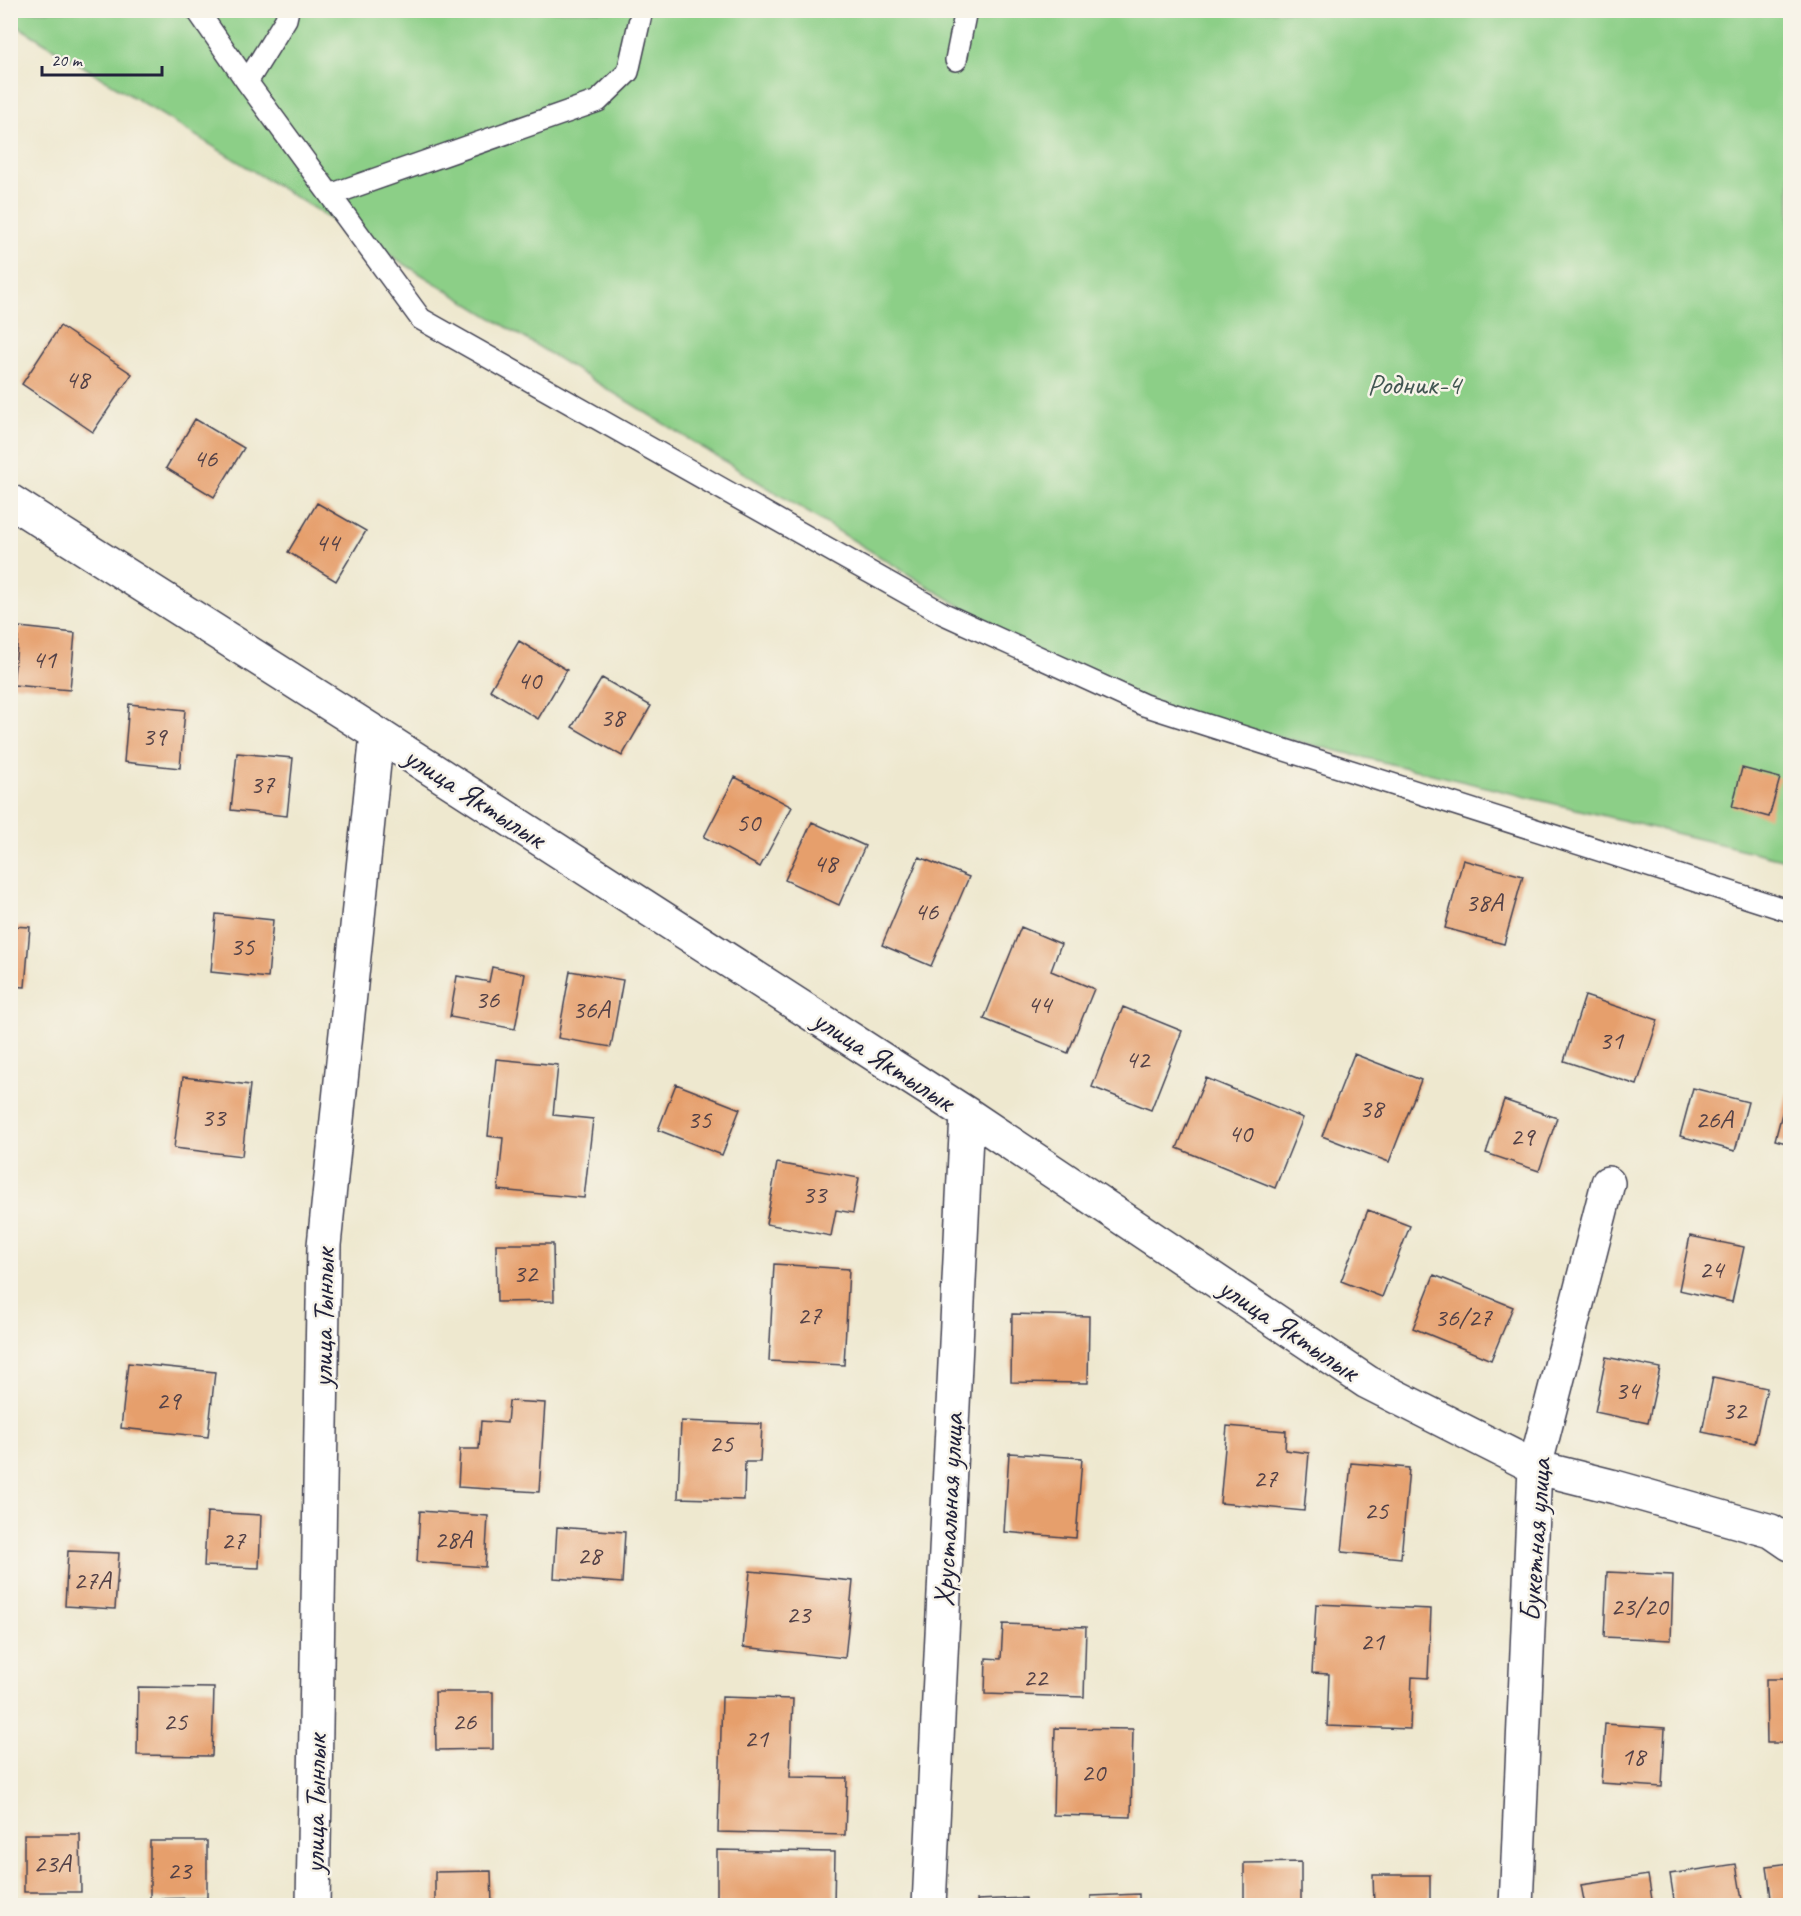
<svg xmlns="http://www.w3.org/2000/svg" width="1801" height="1916" font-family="Caveat,sans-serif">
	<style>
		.green { fill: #8ccf87; stroke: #577861; stroke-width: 1.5 }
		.building { fill: #e69f6c }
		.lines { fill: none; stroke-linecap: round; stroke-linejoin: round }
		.service-casing { stroke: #414051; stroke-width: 24 }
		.minor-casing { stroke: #414051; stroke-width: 36 }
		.service { stroke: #fff; stroke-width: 21 }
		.minor { stroke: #fff; stroke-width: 33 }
		.labels { text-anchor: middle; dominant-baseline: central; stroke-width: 5; stroke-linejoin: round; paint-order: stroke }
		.number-label { font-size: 27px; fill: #534147 }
		.park-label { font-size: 30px; fill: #425652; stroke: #f7f3e8 }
		.street-label { font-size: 30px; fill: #22223b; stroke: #f7f3e8 }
	</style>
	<rect width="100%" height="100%" fill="#f7f3e8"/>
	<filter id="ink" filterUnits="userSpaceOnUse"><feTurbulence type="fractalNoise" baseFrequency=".0167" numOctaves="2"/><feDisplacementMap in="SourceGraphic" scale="12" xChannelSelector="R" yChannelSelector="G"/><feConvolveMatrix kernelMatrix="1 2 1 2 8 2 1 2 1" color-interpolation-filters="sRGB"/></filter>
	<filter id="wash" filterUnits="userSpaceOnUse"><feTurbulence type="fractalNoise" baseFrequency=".008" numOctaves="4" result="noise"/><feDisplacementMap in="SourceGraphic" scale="24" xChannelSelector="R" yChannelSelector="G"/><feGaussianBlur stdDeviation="1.35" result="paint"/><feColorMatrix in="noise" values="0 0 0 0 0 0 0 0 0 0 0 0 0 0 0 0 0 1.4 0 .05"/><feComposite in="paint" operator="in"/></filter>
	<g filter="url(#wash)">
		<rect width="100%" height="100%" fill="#eee8cf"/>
		<path class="green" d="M10,11H1790V861L1103,694L11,22Z"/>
		<g id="blocks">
			<path class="building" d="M60,326L132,374L93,432L22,384Z
				M195,419L244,448L214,497L166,468Z
				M317,503L366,531L336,581L288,552Z
				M19,627L75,633L70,690L13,685Z
				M519,641L567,670L538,719L490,690Z
				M602,678L651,706L622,756L572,727Z
				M129,704L185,710L180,768L124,762Z
				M237,753L293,758L287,816L231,810Z
				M1742,768L1780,778L1769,817L1732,807Z
				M735,777L792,807L760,867L704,837Z
				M812,822L865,846L839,905L785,880Z
				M919,857L969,877L931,966L882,945Z
				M1463,860L1523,876L1504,944L1445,928Z
				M216,914L273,920L268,978L211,972Z
				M10,926L30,927L25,987L10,986Z
				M1021,927L1061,944L1051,971L1094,989L1068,1053L984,1019Z
				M492,967L525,974L515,1029L450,1017L457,976L489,982Z
				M570,971L623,980L611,1047L558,1038Z
				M1585,996L1658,1020L1637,1085L1564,1061Z
				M1123,1007L1182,1031L1151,1110L1092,1087Z
				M1354,1054L1421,1080L1389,1162L1322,1136Z
				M496,1059L558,1065L553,1115L593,1119L584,1198L498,1190L503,1138L488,1136Z
				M183,1077L250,1085L242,1156L174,1148Z
				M1206,1078L1303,1118L1275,1188L1177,1148Z
				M1790,1083V1144L1775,1140Z
				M676,1084L740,1109L722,1155L658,1130Z
				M1693,1088L1748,1102L1735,1151L1680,1136Z
				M1504,1100L1557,1118L1539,1171L1486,1153Z
				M777,1163L859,1178L853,1213L836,1210L831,1236L766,1224Z
				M1368,1210L1410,1226L1382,1297L1341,1281Z
				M1690,1236L1744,1247L1732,1302L1679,1290Z
				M496,1244H553L554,1301L497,1302Z
				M774,1264L849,1269L844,1365L769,1361Z
				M1434,1275L1513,1307L1491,1360L1413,1328Z
				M1012,1314L1089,1316L1088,1383L1011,1382Z
				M1606,1357L1660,1368L1648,1423L1595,1412Z
				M128,1363L215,1372L208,1437L121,1428Z
				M1713,1377L1767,1388L1755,1443L1702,1432Z
				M509,1401L545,1403L539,1492L458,1487L460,1449H479L481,1421L507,1423Z
				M681,1421L762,1424L760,1462H745L744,1500L678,1498Z
				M1227,1426L1286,1431L1285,1450L1309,1453L1304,1511L1220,1503Z
				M1009,1453L1082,1458L1076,1538L1004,1532Z
				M1351,1463L1409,1468L1401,1558L1342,1552Z
				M420,1511L488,1516L485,1567L417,1562Z
				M207,1512L261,1515L259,1568L204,1566Z
				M557,1527L625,1532L622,1583L554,1578Z
				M68,1551L119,1553L115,1609L65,1606Z
				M750,1571L853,1581L845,1658L743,1647Z
				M1607,1572L1673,1575L1671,1640L1604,1637Z
				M1316,1604L1431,1609L1428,1678L1412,1677L1410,1729L1327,1726L1329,1674L1312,1673Z
				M1003,1624L1086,1627L1084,1697L985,1694L986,1658L1001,1659Z
				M1766,1679H1790V1743H1767Z
				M138,1687L214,1688L212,1756L137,1755Z
				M435,1692H493V1749L436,1750Z
				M722,1697L793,1699L790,1777L847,1778L845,1835L718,1832Z
				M1605,1724L1665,1728L1662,1787L1601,1783Z
				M1055,1728L1133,1729L1131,1817L1053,1815Z
				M24,1834H80L81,1892H24Z
				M150,1841H207V1898L150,1899Z
				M717,1850L835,1852L834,1906H717Z
				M1301,1862V1906H1244V1863Z
				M1790,1863V1906H1772L1767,1866Z
				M1736,1864L1743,1906H1675L1670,1874Z
				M491,1871L492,1906H435V1872Z
				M1373,1875H1430V1906H1374Z
				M1648,1875L1653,1906H1585L1581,1885Z
				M1139,1894V1906H1091V1896Z
				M1026,1898L1027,1906H978L977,1900Z"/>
		</g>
	</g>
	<g filter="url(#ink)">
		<use href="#blocks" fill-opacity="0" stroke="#414051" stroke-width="1.5"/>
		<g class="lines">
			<g class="service-casing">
				<path id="service" d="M197,10L247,82L421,319L944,614L1144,705L1790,911
					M956,60L966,10
					M247,82L286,19L288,10
					M330,195L598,101L628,72L642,10"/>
			</g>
			<g class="minor-casing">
				<path id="minor" d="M10,501L377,734L967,1114L1367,1382L1535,1467L1615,1487L1771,1531L1790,1544
					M313,1906L324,1245L377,734
					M929,1906L967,1114
					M1516,1906L1535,1467L1608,1183"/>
			</g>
			<use href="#service" class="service"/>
			<use href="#minor" class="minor"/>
		</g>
	</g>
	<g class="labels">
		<g class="number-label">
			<text x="77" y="379">48</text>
			<text x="205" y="458">46</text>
			<text x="327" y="542">44</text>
			<text x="44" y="659">41</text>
			<text x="529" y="680">40</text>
			<text x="612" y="717">38</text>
			<text x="154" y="736">39</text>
			<text x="262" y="784">37</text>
			<text x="748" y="822">50</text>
			<text x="825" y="863">48</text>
			<text x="1484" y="902">38А</text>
			<text x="926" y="911">46</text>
			<text x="242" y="946">35</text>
			<text x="487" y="999">36</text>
			<text x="1039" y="1004">44</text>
			<text x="591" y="1009">36А</text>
			<text x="1611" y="1040">31</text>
			<text x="1137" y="1059">42</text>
			<text x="1371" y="1108">38</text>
			<text x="213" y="1117">33</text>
			<text x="699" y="1119">35</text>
			<text x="1714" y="1119">26А</text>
			<text x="1240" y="1133">40</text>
			<text x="1522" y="1136">29</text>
			<text x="814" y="1194">33</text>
			<text x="1711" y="1269">24</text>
			<text x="525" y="1273">32</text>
			<text x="809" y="1315">27</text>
			<text x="1463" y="1317">36/27</text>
			<text x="1627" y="1390">34</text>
			<text x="168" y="1400">29</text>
			<text x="1734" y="1410">32</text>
			<text x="721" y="1443">25</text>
			<text x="1265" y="1478">27</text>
			<text x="1376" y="1510">25</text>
			<text x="453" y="1539">28А</text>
			<text x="233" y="1540">27</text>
			<text x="589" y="1555">28</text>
			<text x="92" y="1580">27А</text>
			<text x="1639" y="1606">23/20</text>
			<text x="798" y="1614">23</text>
			<text x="1372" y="1641">21</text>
			<text x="1035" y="1677">22</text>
			<text x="175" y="1721">25</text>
			<text x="464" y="1721">26</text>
			<text x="756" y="1738">21</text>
			<text x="1633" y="1756">18</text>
			<text x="1093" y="1772">20</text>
			<text x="52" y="1863">23А</text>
			<text x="179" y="1870">23</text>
		</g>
		<g class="park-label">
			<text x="1414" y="384">Родник-4</text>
		</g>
		<g class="street-label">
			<text transform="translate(475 797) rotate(33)">улица Яктылык</text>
			<text transform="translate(884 1060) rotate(33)">улица Яктылык</text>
			<text transform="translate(323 1318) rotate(-89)">улица Тынлык</text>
			<text transform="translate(1289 1329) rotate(34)">улица Яктылык</text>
			<text transform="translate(948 1510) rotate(-87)">Хрустальная улица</text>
			<text transform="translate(1535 1540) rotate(-86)">Букетная улица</text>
			<text transform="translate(315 1804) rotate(-89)">улица Тынлык</text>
		</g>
	</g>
	<rect width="1801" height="1916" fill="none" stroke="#f7f3e8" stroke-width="36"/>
	<path d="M42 66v9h120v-9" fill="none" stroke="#22223b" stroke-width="3"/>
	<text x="51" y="66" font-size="18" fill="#22223b" stroke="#f7f3e8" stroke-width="4.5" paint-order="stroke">20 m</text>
</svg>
